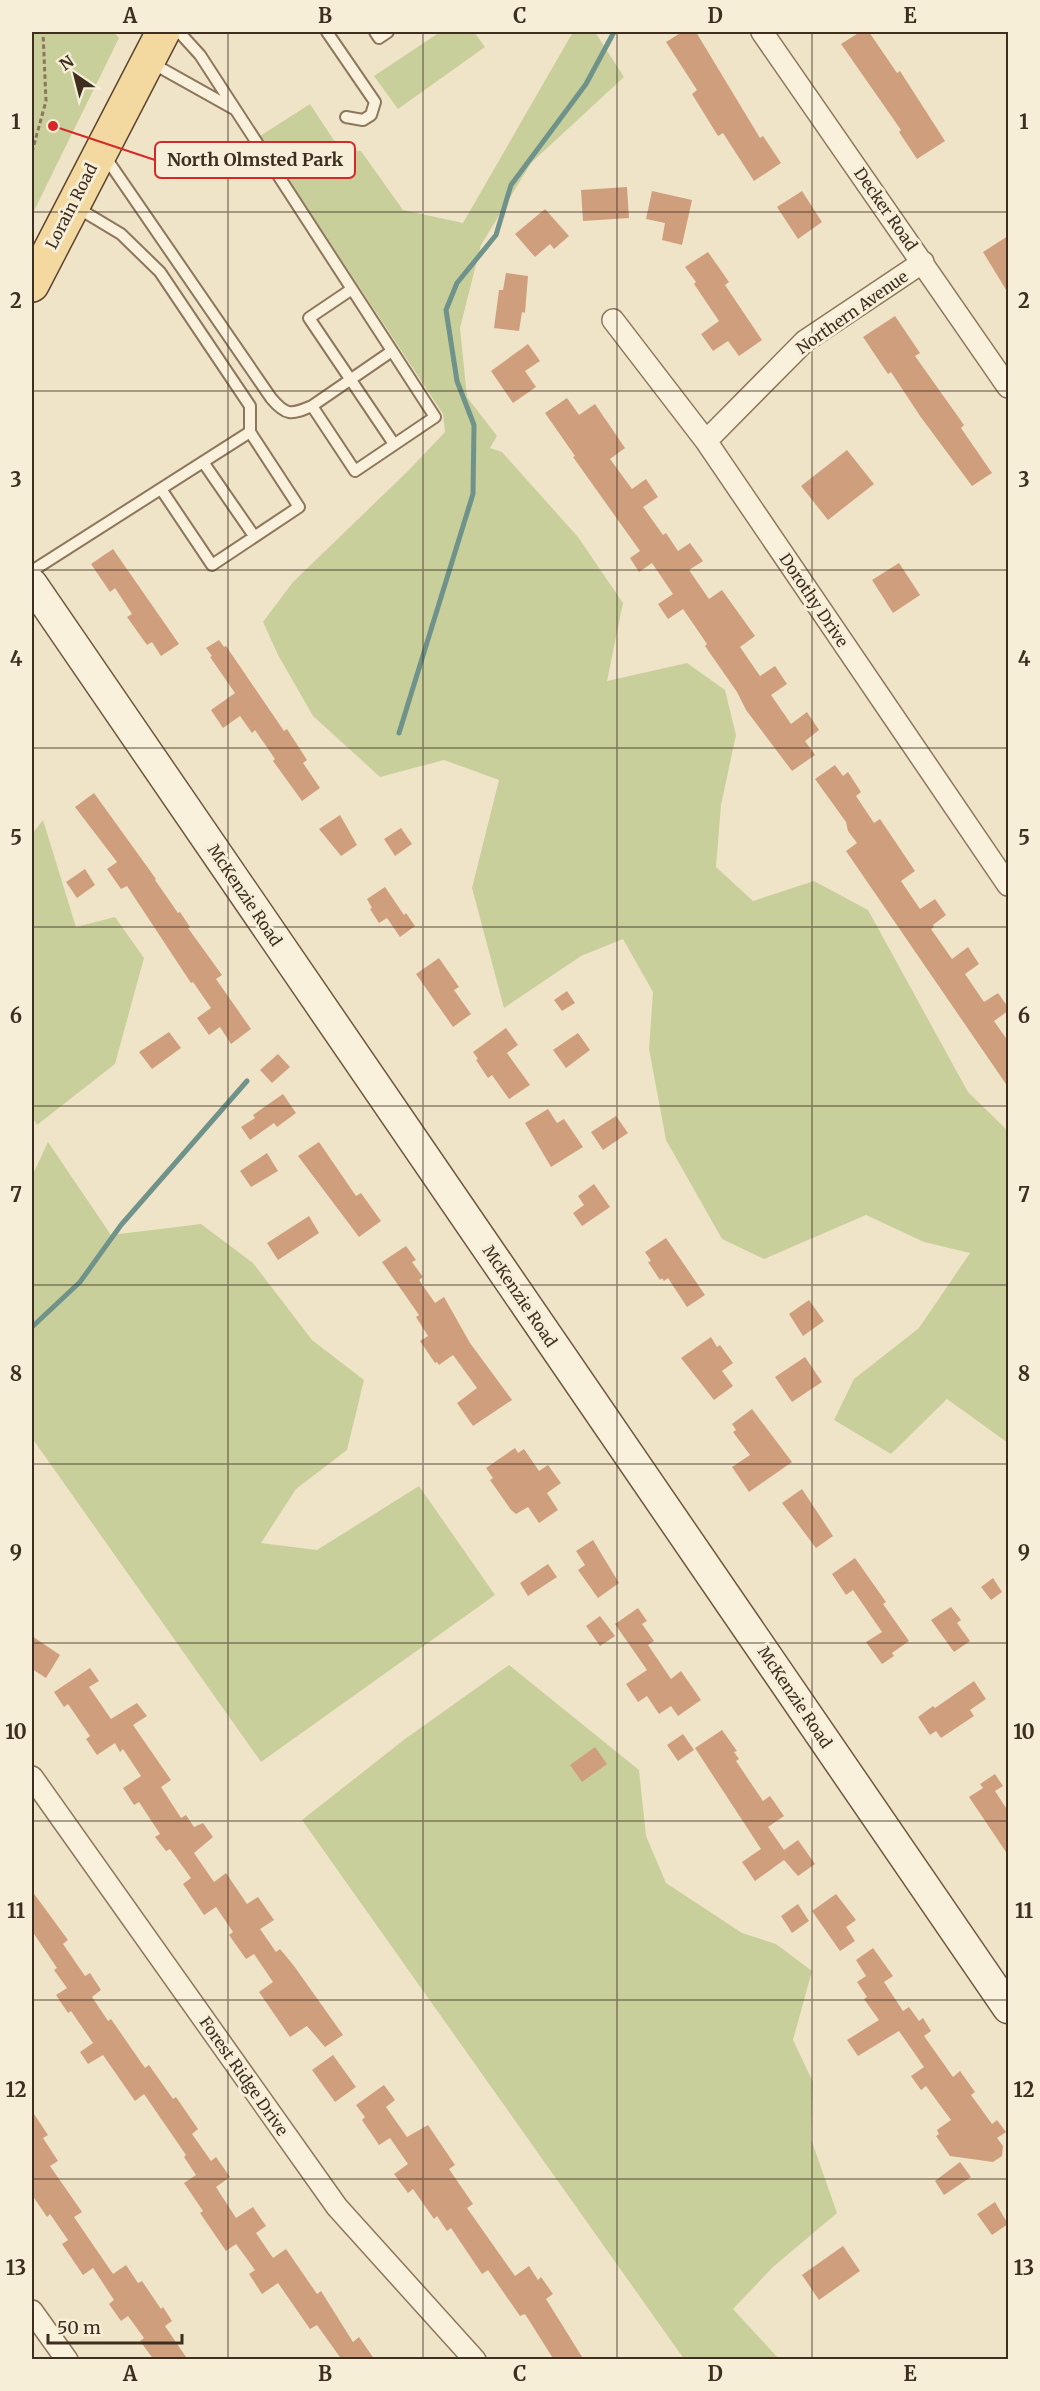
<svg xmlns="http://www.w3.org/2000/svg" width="1040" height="2391" font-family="Merriweather,serif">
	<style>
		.green { fill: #c9cf9b }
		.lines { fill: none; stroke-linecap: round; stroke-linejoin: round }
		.stream { stroke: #6f938a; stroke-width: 5 }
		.building { fill: #cf9f7d }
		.lane-casing { stroke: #8d765c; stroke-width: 14 }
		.street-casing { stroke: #8d765c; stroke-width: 24 }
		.secondary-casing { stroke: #6f573f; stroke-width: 33 }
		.primary-casing { stroke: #5b4430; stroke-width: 36 }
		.path { stroke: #8d765c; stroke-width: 3; stroke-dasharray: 4.5 3; stroke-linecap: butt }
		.lane { stroke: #faf1dc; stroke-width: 10 }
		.street { stroke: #faf1dc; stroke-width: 21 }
		.secondary { stroke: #faf1dc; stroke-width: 30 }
		.primary { stroke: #f3d9a0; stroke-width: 33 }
		.grid { fill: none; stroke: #3d2e20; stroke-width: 1.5; stroke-opacity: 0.55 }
		.labels { text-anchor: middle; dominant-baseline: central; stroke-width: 6; stroke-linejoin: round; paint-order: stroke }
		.street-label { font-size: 16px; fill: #3d2e20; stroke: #f7eed8 }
		.leader { fill: none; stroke: #d62828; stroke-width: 2 }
		.callout-dot { fill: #d62828; stroke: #f7eed8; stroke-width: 2 }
		.callout { fill: #f7eed8; stroke: #d62828; stroke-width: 2 }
		.callout-label { font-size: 18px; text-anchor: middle; font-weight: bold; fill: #3d2e20 }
		.neatline { fill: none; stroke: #3d2e20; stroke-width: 2 }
		.grid-label { font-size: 20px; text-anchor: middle; font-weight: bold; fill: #3d2e20 }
	</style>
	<rect width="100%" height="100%" fill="#f0e4c8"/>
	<path class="green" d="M32,32H114L119,38L32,215Z
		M440,32H474L485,47L398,109L374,76Z
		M573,32H595L624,77L531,163L481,245L460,328L467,397L497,436L490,448L502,452L578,537L623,603L607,681L687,663L725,690L736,735L721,805L716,867L753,901L814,881L868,910L968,1092L1008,1131V1443L947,1399L891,1454L834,1420L854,1379L919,1328L970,1253L924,1242L866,1215L764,1259L722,1239L666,1140L649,1049L653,992L623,939L581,956L504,1008L472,888L499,780L444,760L380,777L313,716L278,655L263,622L293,582L410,469L445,432L443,414L260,136L310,104L339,148L361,151L403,210L463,223Z
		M43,820L76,927L115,917L144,958L115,1064L37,1125L32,1117V834Z
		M48,1142L111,1235L201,1224L253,1263L312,1340L364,1380L347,1450L296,1489L261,1543L317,1550L419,1486L495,1595L261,1762L32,1438V1176Z
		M509,1665L639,1770L646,1836L666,1883L742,1933L776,1944L812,1971L793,2040L813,2082L811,2139L837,2213L773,2267L733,2309L779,2359H684L302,1820L405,1739Z"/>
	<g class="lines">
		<path class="stream" d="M399,733L473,494L474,425L457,381L446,310L457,283L496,235L511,185L586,84L614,32
			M32,1327L80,1282L121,1225L247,1081"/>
	</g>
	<path class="building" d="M682,32H696L760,138L763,136L781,163L754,181L723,133L718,136L692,94L697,90L666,42Z
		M860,32H869L897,73L900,71L945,141L917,159L899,132L901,130L841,44Z
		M627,187L629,218L583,221L581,190Z
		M652,191L692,200L682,245L662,240L665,223L646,219Z
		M802,191L822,222L798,239L777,207Z
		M545,209L569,236L554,249L550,244L535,257L515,234Z
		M1008,236V293L983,252Z
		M708,252L729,282L725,285L762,340L739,356L728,341L713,351L701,334L719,321L694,284L696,282L685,267Z
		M506,273L528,276L525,313L522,312L519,331L494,328L499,290H503Z
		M895,316L920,353L915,356L964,425L961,428L992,473L972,486L920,416L891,372L888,374L863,337Z
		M528,344L540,361L525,371L536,387L513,403L491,371Z
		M567,398L579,415L595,404L625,448L610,459L632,489L646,479L658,497L643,507L663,535L666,533L678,551L690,543L703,561L689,570L709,599L722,590L755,636L740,647L760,676L775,666L787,684L771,695L791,724L807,712L819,730L805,741L815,755L792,771L746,710L737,692L705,646L707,644L683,609L668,619L658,604L673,594L652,563L639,572L630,558L640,551L573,457L575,456L545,413Z
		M847,450L874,484L828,520L801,486Z
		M113,549L179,644L161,656L152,642L147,645L127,617L132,614L115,588L110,592L91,564Z
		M899,563L920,595L893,613L872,580Z
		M219,640L224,647L226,646L284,731L287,729L307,760L303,763L320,788L302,801L273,761L275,759L255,730L252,733L240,716L223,728L211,710L235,693L210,657L212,656L206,648Z
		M835,765L843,776L848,772L861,792L856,796L874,823L880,819L915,871L901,881L920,909L935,899L946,915L933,925L934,927L931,929L952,959L968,947L979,964L965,974L984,1002L998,993L1008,1007V1011L994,1021L1008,1041V1087L846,851L857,843L848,831L846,822L815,779Z
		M94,793L156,879L155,880L178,913L180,912L190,927L188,928L222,975L216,979L251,1029L231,1044L220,1027L209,1035L197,1018L211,1008L193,982L191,983L127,886L121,889L107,869L117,862L75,807Z
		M340,815L357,845L341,856L319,829Z
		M401,828L412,844L395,856L384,839Z
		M85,869L95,885L77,898L66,882Z
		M385,887L404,915L406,913L415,926L400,937L387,918L379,923L370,909L372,908L367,899Z
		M439,958L459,987L454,990L471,1014L453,1027L416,974Z
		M567,991L575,1003L562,1011L554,1000Z
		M506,1028L518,1045L507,1053L530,1085L509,1099L492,1075L488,1078L476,1060L478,1059L473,1052Z
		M169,1032L181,1048L152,1069L139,1052Z
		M578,1033L590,1050L566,1068L553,1050Z
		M278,1054L290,1067L272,1083L260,1070Z
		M283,1094L296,1113L277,1127L274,1123L250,1140L241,1127L255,1118L253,1115Z
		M548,1109L557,1123L564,1119L583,1147L551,1167L525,1123Z
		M616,1116L628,1133L603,1150L591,1132Z
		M319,1142L356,1196L361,1193L381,1221L359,1237L298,1156Z
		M267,1153L278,1171L251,1187L240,1171Z
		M594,1184L610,1207L582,1226L573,1213L584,1205L578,1196Z
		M309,1216L319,1233L278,1260L267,1243Z
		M666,1238L705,1295L687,1307L668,1278L664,1281L662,1278L660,1280L648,1262L651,1261L645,1252Z
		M406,1246L416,1260L412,1262L423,1277L419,1280L435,1303L444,1297L470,1343L512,1400L473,1426L457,1403L477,1388L453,1355L439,1365L437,1362L435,1363L420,1341L428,1336L416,1317L419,1315L382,1262Z
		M809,1300L824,1321L803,1336L789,1314Z
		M711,1337L717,1347L720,1345L733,1363L722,1371L733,1386L714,1400L681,1358Z
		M805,1357L822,1382L792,1402L775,1377Z
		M752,1409L792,1462L749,1492L732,1467L750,1455L733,1432L736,1430L732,1424Z
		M515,1448L518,1453L524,1449L539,1471L548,1465L561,1483L547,1493L558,1510L539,1523L528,1507L516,1514L511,1510L490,1480L493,1478L486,1468Z
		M802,1489L833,1536L816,1548L782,1503Z
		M593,1540L619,1583L598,1598L578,1570L585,1565L576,1551Z
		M855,1558L886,1602L883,1604L909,1641L892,1653L894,1656L882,1664L866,1642L882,1632L853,1590L846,1595L832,1574Z
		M548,1564L557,1577L528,1596L520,1583Z
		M993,1578L1002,1592L991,1600L981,1587Z
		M951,1607L961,1620L957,1623L970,1641L954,1652L931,1620Z
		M638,1608L647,1621L642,1624L654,1641L648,1645L671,1679L681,1671L701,1700L678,1716L671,1706L659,1714L647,1696L638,1702L626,1684L647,1670L615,1624Z
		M600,1616L615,1636L600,1646L586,1626Z
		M32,1636L60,1655L46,1678L32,1669Z
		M90,1668L99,1681L89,1687L111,1719L137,1703L147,1716L133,1725L171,1780L161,1787L181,1818L186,1815L194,1827L203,1823L213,1837L194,1853L214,1882L226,1873L247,1904L258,1897L274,1920L260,1929L276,1952L280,1949L294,1966L343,2035L325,2047L307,2026L290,2037L259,1992L273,1982L254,1954L246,1959L229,1935L233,1932L216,1907L204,1915L183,1884L191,1878L170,1849L166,1851L155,1837L160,1834L139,1802L134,1805L123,1788L141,1776L123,1749L120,1752L115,1743L97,1755L86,1739L90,1736L68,1704L64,1707L54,1692Z
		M974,1681L986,1699L970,1710L974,1716L941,1738L936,1731L930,1735L918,1717L933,1706L935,1708Z
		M722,1730L737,1751L734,1752L739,1759L736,1761L763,1801L770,1796L784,1816L768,1827L784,1850L798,1840L815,1864L798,1876L784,1860L755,1881L742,1862L761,1849L695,1748Z
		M683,1734L694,1750L678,1761L667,1745Z
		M595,1747L607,1764L582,1782L570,1765Z
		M995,1774L1003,1786L995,1791L1008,1811V1855L969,1797L983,1788L980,1784Z
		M32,1891L68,1940L63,1944L85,1976L90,1973L101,1990L92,1997L108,2021L111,2019L145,2068L149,2065L173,2099L176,2097L198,2129L192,2134L211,2161L216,2157L230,2177L216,2187L236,2218L253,2207L266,2226L256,2233L273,2258L286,2249L317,2294L321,2291L353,2342L359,2337L375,2360H342L317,2325L310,2329L278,2283L262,2294L249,2274L255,2270L236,2244L226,2251L200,2213L203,2211L184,2183L196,2175L184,2157L186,2155L144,2094L135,2101L103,2055L88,2064L80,2052L93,2043L71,2011L68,2013L56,1995L67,1988L54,1970L57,1968L32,1931Z
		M836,1894L856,1920L846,1927L855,1941L840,1951L812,1911Z
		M798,1904L809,1921L792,1933L781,1916Z
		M873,1948L893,1976L884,1982L903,2011L909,2007L919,2021L923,2018L931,2031L924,2036L953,2077L960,2071L975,2092L971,2095L992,2124L997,2120L1006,2132L997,2138L1003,2146L1002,2156L993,2162L950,2156L936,2136L939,2134L937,2130L951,2120L926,2086L921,2090L911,2076L924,2067L899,2031L858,2056L847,2040L879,2020L864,1999L867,1997L857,1982L866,1976L856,1960Z
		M333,2055L356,2087L335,2102L312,2070Z
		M384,2085L395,2100L386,2107L407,2137L428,2125L455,2165L449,2169L473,2204L467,2208L515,2276L529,2266L538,2280L541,2277L553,2294L546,2299L584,2360H554L525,2314L520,2316L488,2270L482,2274L451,2228L447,2231L437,2216L434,2219L413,2189L408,2193L394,2174L408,2164L390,2138L379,2145L362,2120L365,2117L356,2105Z
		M32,2111L48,2135L43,2138L58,2161L50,2166L82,2212L74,2217L113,2274L126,2265L138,2283L142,2281L161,2309L163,2307L172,2321L165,2326L188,2360H154L140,2341L144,2338L128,2316L121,2321L109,2304L114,2300L93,2268L83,2275L62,2244L68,2240L50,2214L47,2217L32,2195Z
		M960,2162L971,2177L944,2195L935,2181Z
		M995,2202L1008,2224L992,2235L977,2214Z
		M843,2246L860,2271L819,2300L802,2275Z"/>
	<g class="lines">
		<g class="lane-casing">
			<path id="lane" d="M327,32L375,102L371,115L363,120L346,117
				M375,32L379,38L388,32
				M150,62L234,109
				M104,155L271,398C286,416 291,415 312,406L355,471L435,417L200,55L179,32
				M76,207L121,234L160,272L250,406V432
				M352,289L309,318L394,444
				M312,406L392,351
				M203,462L254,536
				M32,571L250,432L299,507L212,565L161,489"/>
		</g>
		<g class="street-casing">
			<path id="street" d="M762,32L1008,387
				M613,320L706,441L1008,885
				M706,441L805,341L923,262
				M32,1777L337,2207L475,2360
				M32,2311L67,2360"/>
		</g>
		<g class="secondary-casing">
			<path id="secondary" d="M32,584L1008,2008"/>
		</g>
		<g class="primary-casing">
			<path id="primary" d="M32,285L163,32"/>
		</g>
		<path class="path" d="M32,152L46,101L43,32"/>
		<use href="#lane" class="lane"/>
		<use href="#street" class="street"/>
		<use href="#secondary" class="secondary"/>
		<use href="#primary" class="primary"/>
	</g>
	<path class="grid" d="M228,32V2360M423,32V2360M617,32V2360M812,32V2360M32,212H1008M32,391H1008M32,570H1008M32,748H1008M32,927H1008M32,1106H1008M32,1285H1008M32,1464H1008M32,1643H1008M32,1821H1008M32,2000H1008M32,2179H1008"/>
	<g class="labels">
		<g class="street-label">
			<text transform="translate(71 206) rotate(-63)">Lorain Road</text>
			<text transform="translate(886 209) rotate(55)">Decker Road</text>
			<text transform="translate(852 312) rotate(-35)">Northern Avenue</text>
			<text transform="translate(814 600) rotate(56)">Dorothy Drive</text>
			<text transform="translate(245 895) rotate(56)">McKenzie Road</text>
			<text transform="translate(520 1296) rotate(56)">McKenzie Road</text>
			<text transform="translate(795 1697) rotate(56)">McKenzie Road</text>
			<text transform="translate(244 2076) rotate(55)">Forest Ridge Drive</text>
		</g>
	</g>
	<path class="leader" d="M53 126L155 160"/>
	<circle class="callout-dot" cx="53" cy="126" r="6"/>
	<rect class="callout" x="155" y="142" width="200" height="36" rx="6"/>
	<g class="callout-label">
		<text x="255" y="166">North Olmsted Park</text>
	</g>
	<rect width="1040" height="2391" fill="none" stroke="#f7eed8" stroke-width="66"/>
	<g transform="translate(75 75) rotate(325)" stroke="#f7eed8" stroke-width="4.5" paint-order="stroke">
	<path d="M0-4.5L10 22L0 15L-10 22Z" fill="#3d2e20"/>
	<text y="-9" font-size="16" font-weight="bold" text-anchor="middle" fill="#3d2e20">N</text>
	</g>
	<path d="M48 2334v9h134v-9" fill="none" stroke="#3d2e20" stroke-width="3"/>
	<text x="57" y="2334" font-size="18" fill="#3d2e20" stroke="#f7eed8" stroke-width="4.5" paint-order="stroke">50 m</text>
	<rect x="33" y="33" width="974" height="2325" class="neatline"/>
	<g class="grid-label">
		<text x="130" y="23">A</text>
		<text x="325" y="23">B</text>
		<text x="520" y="23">C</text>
		<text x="715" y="23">D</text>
		<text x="910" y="23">E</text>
		<text x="16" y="129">1</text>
		<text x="1024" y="129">1</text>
		<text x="16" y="308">2</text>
		<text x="1024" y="308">2</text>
		<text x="16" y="487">3</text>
		<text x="1024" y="487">3</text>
		<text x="16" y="666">4</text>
		<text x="1024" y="666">4</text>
		<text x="16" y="845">5</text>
		<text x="1024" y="845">5</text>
		<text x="16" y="1023">6</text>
		<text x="1024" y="1023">6</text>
		<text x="16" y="1202">7</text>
		<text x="1024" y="1202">7</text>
		<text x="16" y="1381">8</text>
		<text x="1024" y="1381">8</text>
		<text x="16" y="1560">9</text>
		<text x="1024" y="1560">9</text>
		<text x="16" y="1739">10</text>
		<text x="1024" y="1739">10</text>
		<text x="16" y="1918">11</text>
		<text x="1024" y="1918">11</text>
		<text x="16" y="2097">12</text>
		<text x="1024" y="2097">12</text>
		<text x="16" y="2275">13</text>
		<text x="1024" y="2275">13</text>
		<text x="130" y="2381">A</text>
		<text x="325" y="2381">B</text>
		<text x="520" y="2381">C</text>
		<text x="715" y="2381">D</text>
		<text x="910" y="2381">E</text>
	</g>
</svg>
